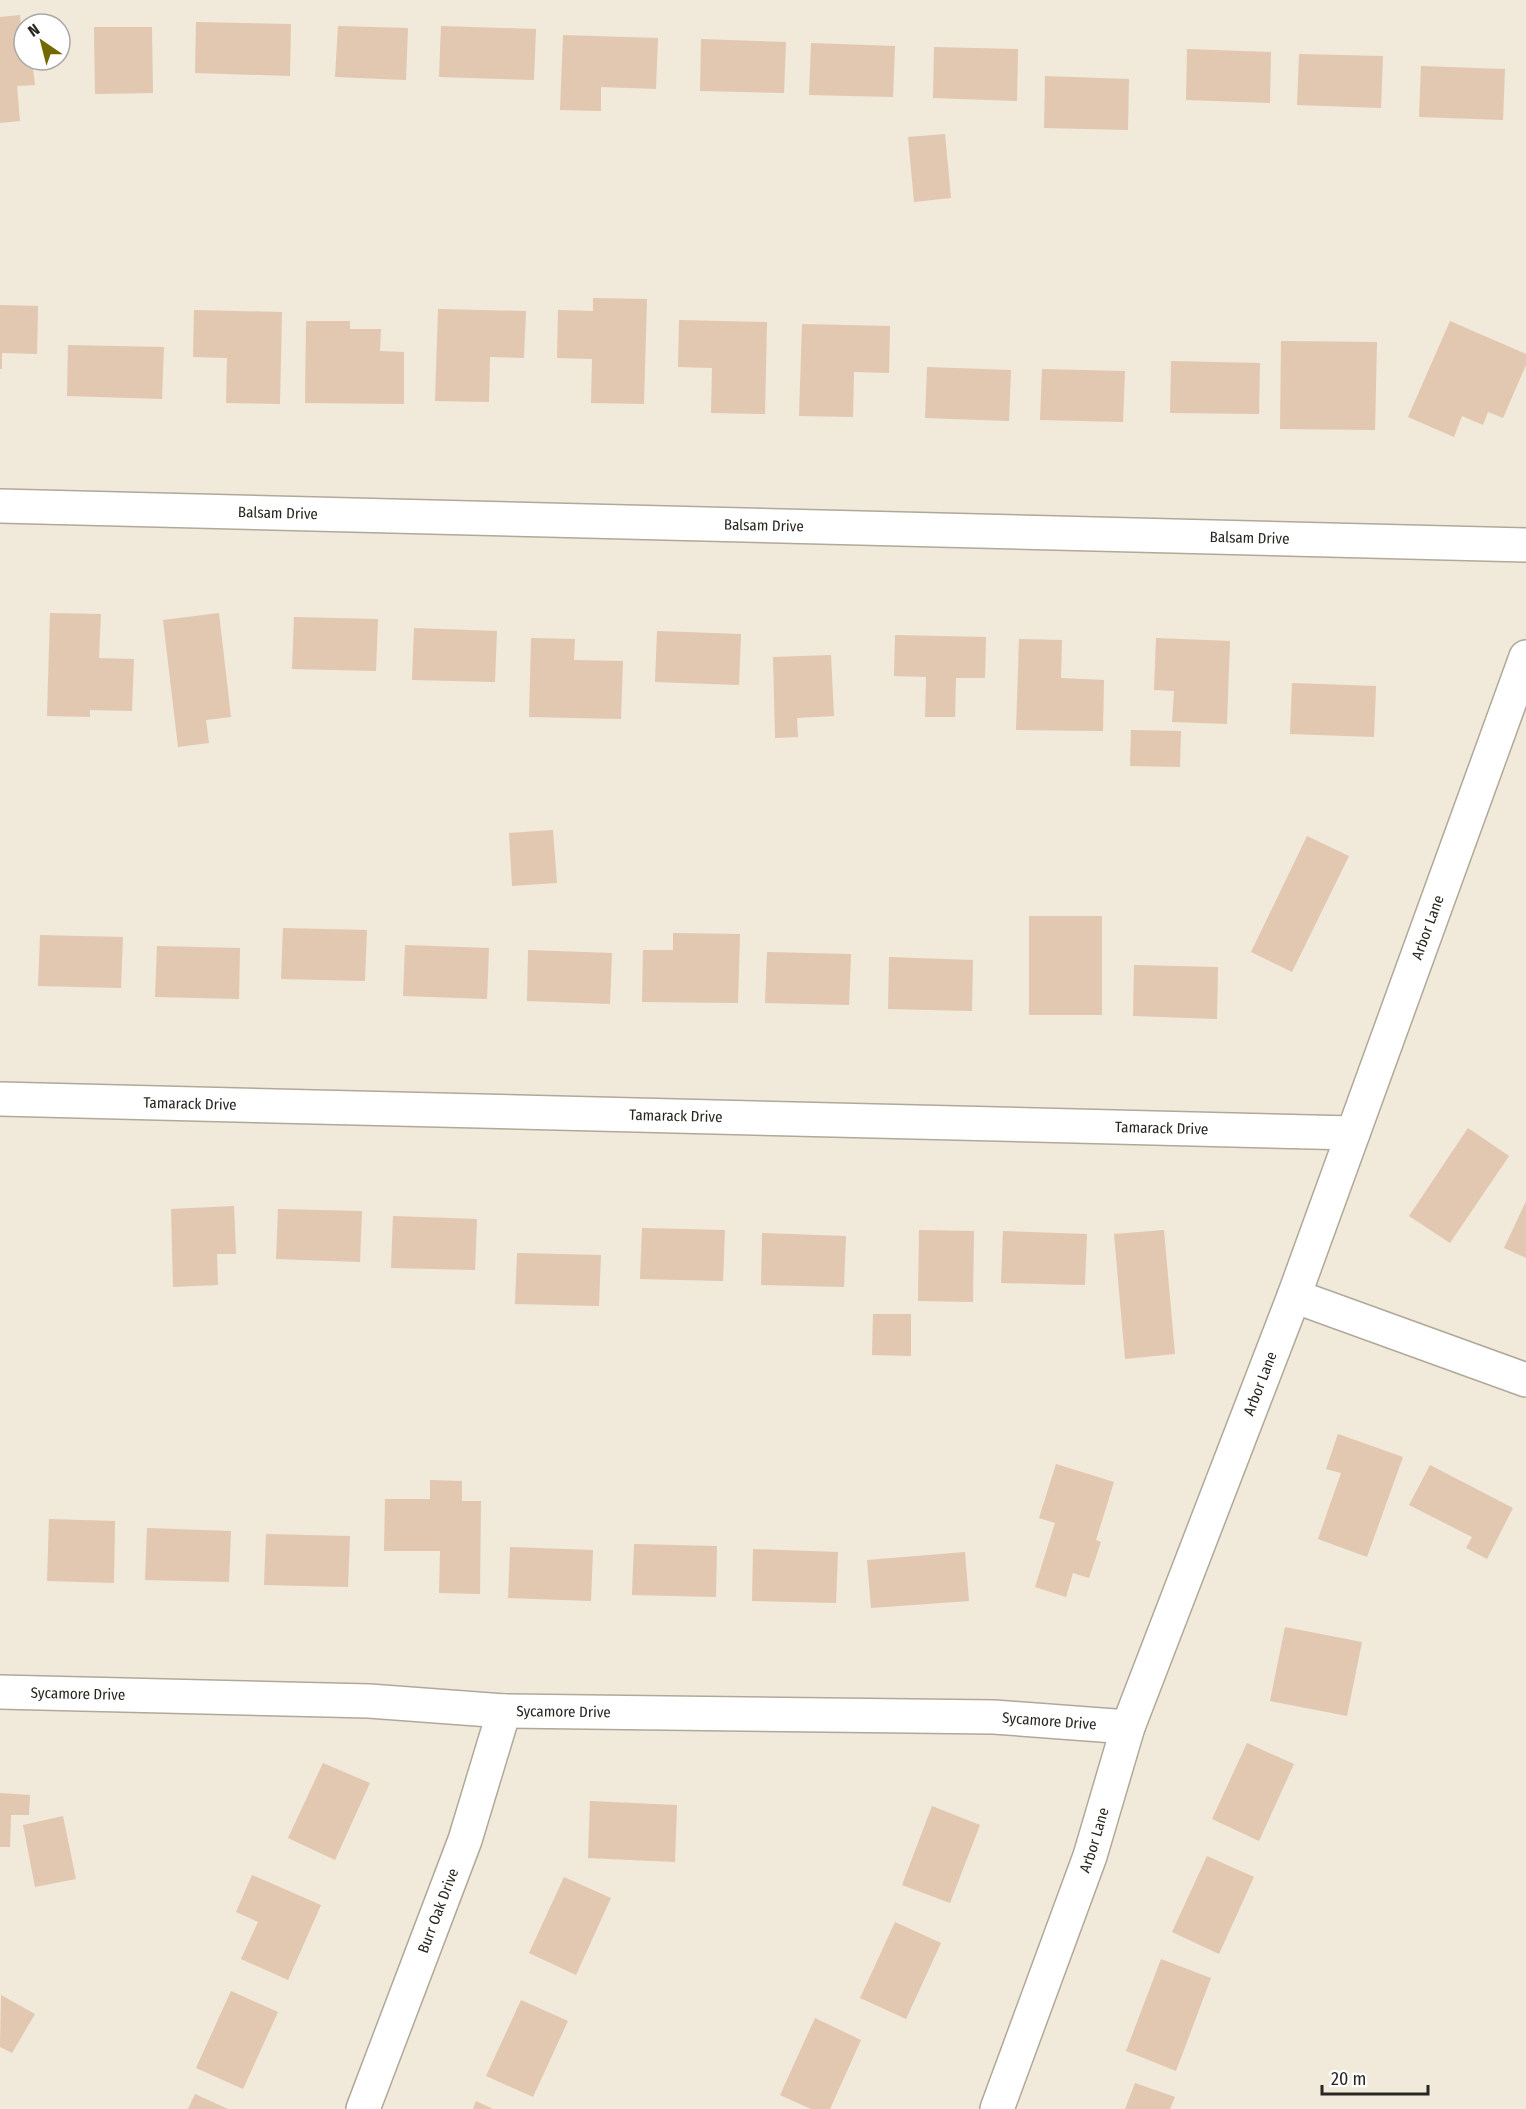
<svg xmlns="http://www.w3.org/2000/svg" width="1526" height="2109" font-family="'Fira Sans Condensed',sans-serif">
	<style>
		.building { fill: #e2c7b1 }
		.lines { fill: none; stroke-linecap: round; stroke-linejoin: round }
		.minor-casing { stroke: #b0a899; stroke-width: 36 }
		.minor { stroke: #fff; stroke-width: 33 }
		.labels { text-anchor: middle; dominant-baseline: central; stroke-width: 4.5; stroke-linejoin: round; paint-order: stroke }
		.street-label { font-size: 15px; fill: #292620; stroke: #fff }
	</style>
	<rect width="100%" height="100%" fill="#f1e9d9"/>
	<path class="building" d="M20,15L24,60H32L35,85L17,86L20,121L0,123V17Z
		M196,22L291,24L290,76L195,73Z
		M338,26L408,28L406,80L335,77Z
		M441,26L536,29L534,80L439,77Z
		M94,27H152L153,93L95,94Z
		M563,35L658,38L656,89L601,87V111L560,110Z
		M701,39L786,42L784,93L700,91Z
		M811,43L895,46L893,97L809,95Z
		M934,47L1018,49L1017,101L933,98Z
		M1187,49L1271,52L1270,103L1186,100Z
		M1299,54L1383,56L1381,108L1297,105Z
		M1421,66L1505,69L1503,120L1419,117Z
		M1045,76L1129,79L1128,130L1044,128Z
		M945,134L951,198L914,202L908,137Z
		M593,298L647,299L644,404L591,403L592,359L557,358L558,310L593,311Z
		M0,305L38,306L37,354L2,353V369H0Z
		M438,309L526,311L524,358L490,357L489,402L435,401Z
		M194,310L282,312L280,404L226,403L227,358L193,357Z
		M679,320L767,322L765,414L711,413L712,368L678,367Z
		M306,321H350V329H381L380,351L404,352V404L305,403Z
		M1450,321L1526,354V365L1503,418L1488,412L1483,425L1462,416L1454,437L1408,417Z
		M802,324L890,326L889,373L854,372L853,417L799,416Z
		M1281,341L1377,342L1375,430L1280,429Z
		M68,345L164,347L162,399L67,396Z
		M1171,361L1260,363L1259,414L1170,413Z
		M927,367L1011,370L1009,421L925,418Z
		M1042,369L1125,371L1123,422L1040,420Z
		M50,613L101,614L99,658L134,659L132,711L90,710V717L47,716Z
		M219,613L231,717L206,720L209,743L178,747L163,620Z
		M294,617L378,619L376,671L292,669Z
		M414,628L497,631L495,682L412,680Z
		M657,631L741,634L739,685L655,682Z
		M895,635L986,637L985,678H956L955,717H925L926,677L894,676Z
		M531,638L575,639L574,660L623,661L621,719L529,717Z
		M1156,638L1230,641L1227,724L1172,722L1174,691L1154,690Z
		M1019,639L1062,640L1061,678L1104,680L1103,731L1016,730Z
		M831,655L834,716L797,718L798,737L775,738L773,657Z
		M1292,683L1376,686L1374,737L1290,734Z
		M1131,730L1181,731L1180,767L1130,766Z
		M553,830L557,883L512,886L509,833Z
		M1307,836L1349,856L1292,972L1251,952Z
		M1029,916H1102V1015H1029Z
		M283,928L367,930L365,981L281,979Z
		M673,933L740,934L738,1003L642,1002L643,950H673Z
		M40,935L123,937L121,988L38,986Z
		M405,945L489,948L487,999L403,996Z
		M157,946L240,948L239,999L155,997Z
		M528,950L612,953L610,1004L527,1001Z
		M767,952L851,954L849,1005L765,1003Z
		M889,957L973,960L972,1011L888,1009Z
		M1134,965L1218,967L1217,1019L1133,1016Z
		M1468,1128L1509,1156L1450,1243L1409,1216Z
		M1526,1201V1258L1504,1248Z
		M234,1206L236,1254H217L218,1285L173,1287L171,1209Z
		M278,1209L362,1211L360,1262L276,1259Z
		M393,1216L477,1219L475,1270L391,1268Z
		M642,1228L725,1230L723,1281L640,1279Z
		M919,1230L974,1231L973,1302L918,1301Z
		M1164,1230L1175,1354L1125,1359L1114,1234Z
		M1003,1231L1087,1234L1085,1285L1001,1283Z
		M762,1233L846,1236L844,1287L761,1285Z
		M517,1253L601,1255L599,1306L515,1304Z
		M873,1314H911V1356L872,1355Z
		M1338,1434L1403,1457L1367,1557L1318,1539L1341,1473L1326,1469Z
		M1056,1464L1114,1482L1096,1540L1101,1542L1089,1578L1073,1573L1066,1597L1035,1587L1055,1523L1039,1518Z
		M1430,1465L1513,1508L1487,1559L1466,1548L1472,1537L1409,1505Z
		M430,1480L462,1481V1501H481L480,1594L439,1593L440,1551H384L385,1499H430Z
		M49,1519L115,1521L114,1583L47,1581Z
		M147,1528L231,1531L229,1582L145,1580Z
		M266,1534L350,1536L348,1587L264,1585Z
		M634,1544L717,1546L716,1597L632,1595Z
		M510,1547L593,1550L591,1601L508,1598Z
		M753,1549L838,1552L836,1603L752,1601Z
		M965,1552L969,1601L871,1608L867,1560Z
		M1285,1627L1362,1642L1347,1716L1270,1701Z
		M1247,1743L1294,1764L1259,1841L1212,1819Z
		M323,1763L370,1783L335,1860L288,1838Z
		M0,1793L30,1795L29,1815H11L10,1847H0Z
		M590,1801L677,1805L675,1862L588,1858Z
		M932,1806L980,1825L950,1903L902,1885Z
		M63,1816L76,1879L35,1887L23,1825Z
		M1207,1856L1254,1877L1219,1954L1172,1932Z
		M252,1875L321,1905L288,1980L241,1959L258,1922L236,1912Z
		M564,1877L611,1898L576,1975L529,1953Z
		M895,1922L941,1943L906,2019L860,1998Z
		M1161,1959L1211,1978L1176,2071L1126,2051Z
		M231,1991L278,2012L243,2089L196,2068Z
		M1,1995L35,2014L12,2053L0,2047Z
		M521,2000L568,2021L533,2097L486,2076Z
		M815,2018L861,2040L830,2109H811L780,2095Z
		M1135,2083L1175,2097L1170,2109H1125Z
		M195,2094L228,2109H188Z
		M476,2101L493,2109H473Z"/>
	<g class="lines">
		<g class="minor-casing">
			<g id="minor">
				<path id="s1" d="M0,506L1526,545"/>
				<path id="s2" d="M0,1099L1353,1133"/>
				<path d="M1294,1296L1526,1380"/>
				<path id="s3" d="M0,1692L369,1701L504,1711L994,1717L1128,1727"/>
				<path id="s4" d="M363,2109L465,1840L504,1711"/>
				<path id="s5" d="M997,2109L1090,1856L1128,1727L1294,1296L1526,657"/>
			</g>
		</g>
		<use href="#minor" class="minor"/>
	</g>
	<g class="labels">
		<g class="street-label">
			<text stroke="none"><textPath href="#s1" startOffset="278">Balsam Drive</textPath></text>
			<text stroke="none"><textPath href="#s1" startOffset="764">Balsam Drive</textPath></text>
			<text stroke="none"><textPath href="#s1" startOffset="1250">Balsam Drive</textPath></text>
			<text stroke="none"><textPath href="#s5" startOffset="1258">Arbor Lane</textPath></text>
			<text stroke="none"><textPath href="#s2" startOffset="190">Tamarack Drive</textPath></text>
			<text stroke="none"><textPath href="#s2" startOffset="676">Tamarack Drive</textPath></text>
			<text stroke="none"><textPath href="#s2" startOffset="1162">Tamarack Drive</textPath></text>
			<text stroke="none"><textPath href="#s5" startOffset="772">Arbor Lane</textPath></text>
			<text stroke="none"><textPath href="#s3" startOffset="78">Sycamore Drive</textPath></text>
			<text stroke="none"><textPath href="#s3" startOffset="564">Sycamore Drive</textPath></text>
			<text stroke="none"><textPath href="#s3" startOffset="1050">Sycamore Drive</textPath></text>
			<text stroke="none"><textPath href="#s5" startOffset="286">Arbor Lane</textPath></text>
			<text stroke="none"><textPath href="#s4" startOffset="212">Burr Oak Drive</textPath></text>
		</g>
	</g>
	<g transform="translate(42 42) rotate(325)"><circle r="28" fill="#ffffff" stroke="#a9a8a6" stroke-width="1.5"/>
	<path d="M0-4.5L10 22L0 15L-10 22Z" fill="#746800"/>
	<text y="-9" font-size="16" font-weight="bold" text-anchor="middle" fill="#292620">N</text>
	</g>
	<path d="M1322 2085v9h106v-9" fill="none" stroke="#292620" stroke-width="3"/>
	<text x="1331" y="2085" font-size="18" fill="#292620" stroke="#ffffff" stroke-width="4.5" paint-order="stroke">20 m</text>
</svg>
